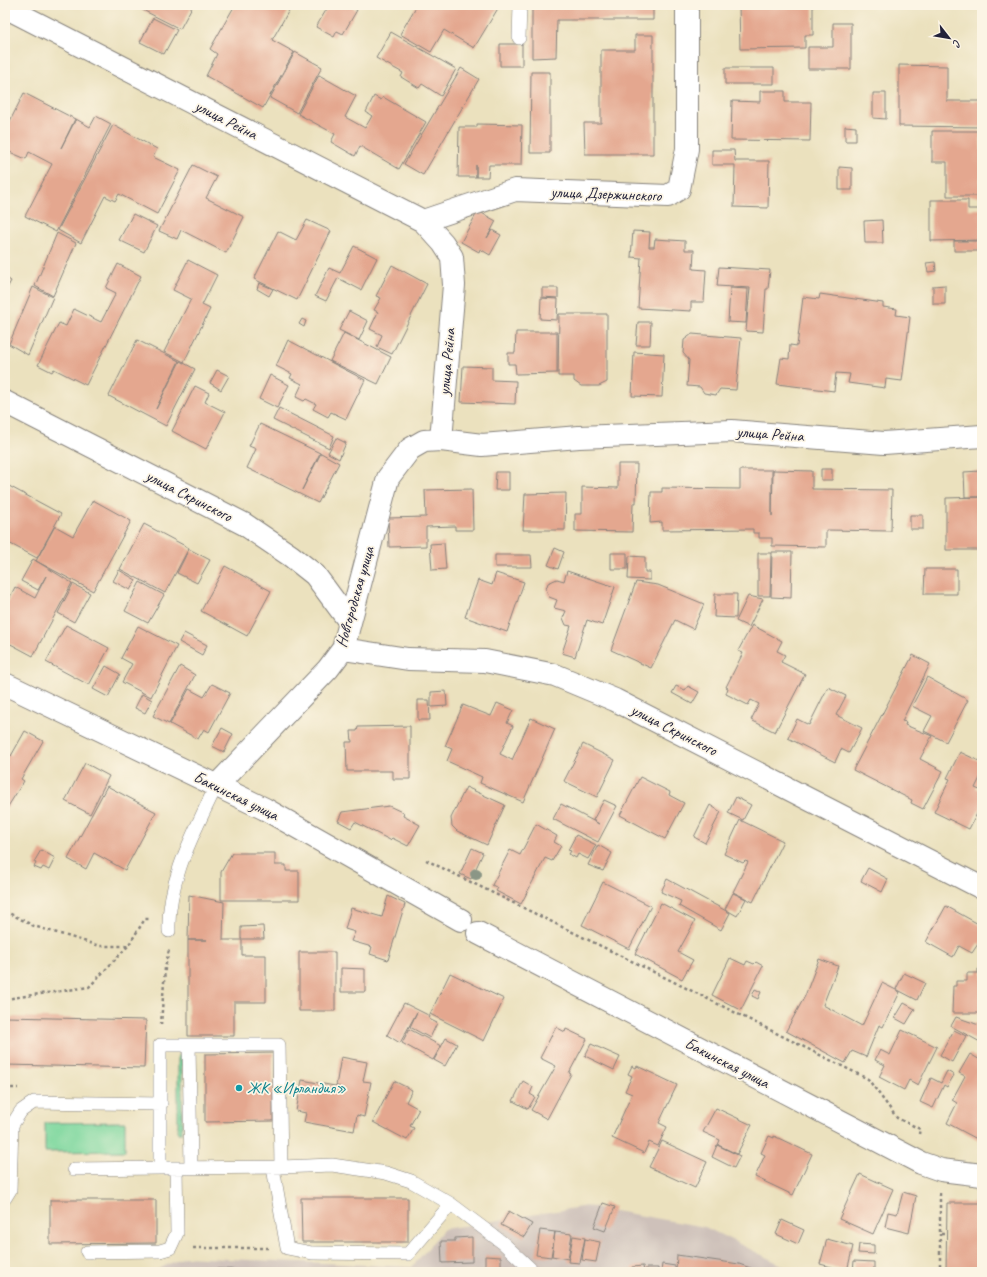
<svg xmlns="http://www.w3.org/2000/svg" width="987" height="1277" font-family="Caveat,sans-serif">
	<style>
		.industrial { fill: #cec1ba }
		.green { fill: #7cd79d; stroke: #4f7c6c }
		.building { fill: #e4a78f }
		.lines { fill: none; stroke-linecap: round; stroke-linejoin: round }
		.lane-casing { stroke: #86827c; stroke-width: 14 }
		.street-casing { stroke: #86827c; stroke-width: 24 }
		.path { stroke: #86827c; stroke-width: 2.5; stroke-dasharray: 3 3; stroke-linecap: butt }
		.lane { stroke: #fff; stroke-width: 13 }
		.street { stroke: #fff; stroke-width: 22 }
		.tree { fill: #8b9686 }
		.culture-dot { fill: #0f9aa8; stroke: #fcf5e5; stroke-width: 1.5 }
		.labels { text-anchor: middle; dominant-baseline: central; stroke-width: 3.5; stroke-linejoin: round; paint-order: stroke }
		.street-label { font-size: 16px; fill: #22223b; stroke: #fcf5e5 }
		.culture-label { font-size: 16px; fill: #0d838f; stroke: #fcf5e5; text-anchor: start }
	</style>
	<rect width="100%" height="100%" fill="#fcf5e5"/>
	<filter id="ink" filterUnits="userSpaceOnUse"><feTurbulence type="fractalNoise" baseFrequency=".025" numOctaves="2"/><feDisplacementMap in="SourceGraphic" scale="8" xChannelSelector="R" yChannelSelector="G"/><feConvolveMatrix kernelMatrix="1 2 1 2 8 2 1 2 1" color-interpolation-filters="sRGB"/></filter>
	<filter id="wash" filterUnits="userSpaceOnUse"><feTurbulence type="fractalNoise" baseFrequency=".012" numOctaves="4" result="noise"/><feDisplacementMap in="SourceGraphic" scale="16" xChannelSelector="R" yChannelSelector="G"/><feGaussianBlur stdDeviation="0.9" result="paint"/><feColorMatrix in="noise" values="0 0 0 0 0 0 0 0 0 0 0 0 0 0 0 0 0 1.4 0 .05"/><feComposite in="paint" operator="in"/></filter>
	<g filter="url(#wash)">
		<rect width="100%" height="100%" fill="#ebe1be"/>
		<path class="industrial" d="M587,1206L705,1227L796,1272H592L548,1270V1272H152L184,1257L412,1267L444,1229Z"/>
		<path class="green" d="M178,1055L182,1056V1133H178Z
			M125,1122V1151L45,1152V1123Z"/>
		<g id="blocks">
			<path class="building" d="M133,5H193L180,29Z
				M235,5H292L272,40L294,52L263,108L206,76L217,54L210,49Z
				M324,5H349L357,10L343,34L337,31L334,37L316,27L328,7Z
				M417,5H500L474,48L444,30L431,52L400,34Z
				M532,5H653V20H557L556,57L532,58Z
				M739,5H813V35H805V48L740,49Z
				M153,18L177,30L164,54L140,42Z
				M833,23H851V69H808V47H833Z
				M391,32L456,69L441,96L422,84L419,88L401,77L403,73L376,58Z
				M635,35H653V154H585L584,123H601V50H635Z
				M500,44H522V66H500Z
				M295,52L322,67L297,113L270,98Z
				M899,65L947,66V101H982V127L899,126Z
				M461,68L479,79L423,175L404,164Z
				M725,68H774V84H725Z
				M531,72H550V153H530Z
				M319,75L356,96L345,117L365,128L372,116L366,112L374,96L381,100L383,97L426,122L399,169L360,146L355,156L331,142L335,134L298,114Z
				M760,91H785V102H811L810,141L731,140L732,101L760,102Z
				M24,93L75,119L61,148L76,119L90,127L96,116L111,124L56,232L25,216L52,164L29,152L26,159L5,150L7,141L5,139V131Z
				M873,93H886V119L873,118Z
				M477,124L522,125L521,165H489L488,177H476V165V177H458L459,127H477Z
				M113,125L157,149L153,157L180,170L157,214L119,194L115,201L105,196L81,243L58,230Z
				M845,126L856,127V141H845Z
				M932,131H980L982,177L980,178V196H947V162H932Z
				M712,150H734L735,161H769L768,208L734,207L735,165H712Z
				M193,165L217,177L206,198L244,217L226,253L181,230L177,239L159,231Z
				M839,167L852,168V190H839Z
				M931,200H968V209H982V240L931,241Z
				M478,211L496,221L487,238L492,230L501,235L490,255L480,249L479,252L461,242Z
				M133,214L157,226L144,252L119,240Z
				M307,220L331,231L297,300L254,279L278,231L296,240Z
				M882,220L883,243H865L864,221Z
				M633,231L650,232L649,247H654L655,239L685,241V250H694L693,269L706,270L704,302H691V311L638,308L641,258L631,257Z
				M57,233L76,243L53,296L35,286Z
				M954,241H980V251H954Z
				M354,246L377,258L361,290L338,278L326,301L315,296L329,268L340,273Z
				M188,260L217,275L202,305L210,309L184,362L164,352L191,299L173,290Z
				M935,262L936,271L928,272L926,263Z
				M118,264L141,276L86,385L54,369L52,372L38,365L59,323L66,326L74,309L101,322L116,293L106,288Z
				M392,265L427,284L392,354L377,347L382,335L370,329L378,312L374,310L381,298L376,296Z
				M719,267L770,270L768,289H766L763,332L746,331L750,288L717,286Z
				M5,277L11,281L5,292Z
				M259,283L273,289L269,296L257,289Z
				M945,285V304H933V286Z
				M33,287L53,297L28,355L9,344Z
				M542,288H558V298L542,297Z
				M730,288L748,289L746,323L728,322Z
				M820,294L883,303V307L897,309L896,315L910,317L902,381L886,379L885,388L848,383L850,374L836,373L834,391L777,384L781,358L789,359L790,345L797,346L803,297L819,299Z
				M541,298L558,299L557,320L540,319Z
				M349,311L368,321L359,340L339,330Z
				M559,314H607V382L599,386H581L574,381V376H558Z
				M302,319L306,321L304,327L299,324Z
				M638,322H651L650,345H636Z
				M516,332H557V373L516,374L515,364H508V353H515Z
				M344,333L391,357L378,384L330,361Z
				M692,334L741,338L736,390L720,389L716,395L704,393L700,387L687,386L689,360L683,353L684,340Z
				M137,340L179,361L156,409L180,361L195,369L166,426L109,396Z
				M288,340L365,380L346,419L331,412L328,417L313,409L316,404L306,399L304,401L296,397L302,384L290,378L292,374L276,366Z
				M634,352L664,354L662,397L632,396Z
				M463,366L492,367V380L516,381L515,404L461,402Z
				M217,370L229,376L221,390L210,383Z
				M270,375L289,385L277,408L259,399Z
				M195,386L209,393L205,402L225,412L206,449L172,431Z
				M279,408L334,436L329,448L273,420Z
				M260,424L320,453L302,490L321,453L339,463L318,503L247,468L256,449L249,446Z
				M336,438L346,443L339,459L328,453Z
				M618,464H637L636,503H633L632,532L575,531V514H582V487L618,488Z
				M821,469H832V480H821Z
				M740,470H772V516L773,470L812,471V489L892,490L891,531L826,530V547L772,546V538H759V533H753V529L662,530V522L650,523L651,492H662V488L740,489Z
				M980,471V497H965L964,472Z
				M496,472H509V490H495Z
				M9,486L61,514L37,558L5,541V487Z
				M472,489L473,530H455V526L426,527V546L389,547L388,518L426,517L425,490Z
				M566,493L565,530H523L525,494Z
				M982,497V550H946V498Z
				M93,500L131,521L93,591L36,561L55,526L73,536Z
				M910,515H923V529H910Z
				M144,524L189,548L165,593L120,569Z
				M444,543L446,569L432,570L430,544Z
				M555,548L564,552L558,569L548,565Z
				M189,549L210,560L197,583L177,573Z
				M772,552H792L791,598L771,597Z
				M611,553H627V569H611Z
				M758,553H771L770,596H758Z
				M495,555H531L532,567H495Z
				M629,556L645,557V572H650V580L628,579Z
				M33,559L72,583L33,656L5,641V607L15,587L35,598L46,576L38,590L21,581Z
				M225,566L271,591L247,636L201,611Z
				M925,569H957V594H924Z
				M119,570L136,580L130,590L113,581Z
				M567,571L615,587L602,625L587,620L575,657L562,653L571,626L566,625L563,618L566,611L554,608L557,600L549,597L546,589L548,583L557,579L564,581Z
				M496,573L524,582L507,632L465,617L478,580L492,585Z
				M140,582L164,595L148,623L125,611Z
				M636,582L658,585L704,604L693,629L675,620L651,668L611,650Z
				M73,584L90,593L74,622L58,613Z
				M715,594H737L736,618L714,617Z
				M748,596L763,599L749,627L736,621Z
				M66,625L109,648L89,685L46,662Z
				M752,625L782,641L777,651L785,655L781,662L805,674L775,732L751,720L759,704L751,700L748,705L726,694L728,688L726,687L743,653L738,651Z
				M138,626L177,646L151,697L122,682L132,664L121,658Z
				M184,633L207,645L202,655L179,642Z
				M913,655L930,664L902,721L906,722L905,725L932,736L920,759L943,771L923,809L911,803L912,800L853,770Z
				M106,666L120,674L108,697L93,689Z
				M180,666L195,675L169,724L153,716Z
				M927,677L968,700L946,742L924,731L932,716L912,706Z
				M212,684L230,693L209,732L204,729L198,739L170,724L189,689L204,697Z
				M676,686L685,690L688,686L699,692L692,704L672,693Z
				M828,687L846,696L836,715L862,728L849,753L841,749L835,762L788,738L797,719L809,725Z
				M446,691L447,706L431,707V692Z
				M142,694L152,700L145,713L135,708Z
				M418,700H429L430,720H418Z
				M497,703L513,710L507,723L513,726L500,754L512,760L531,718L555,729L523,802L480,783L482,777L447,761L452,749L445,746L463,705L491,716Z
				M410,726V779H393V771H347L346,742H352L351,731H357L358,727Z
				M222,728L233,734L224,752L212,746Z
				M25,731L43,741L21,779L24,781L7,808L5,807V752L11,756Z
				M583,744L615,760L597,797L564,781Z
				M960,752L979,761L982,757V774L975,788L982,791V804L969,829L934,812L950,779L947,778Z
				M85,763L109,776L90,814L65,801Z
				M640,777L670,792L669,795L684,803L665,839L620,815Z
				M107,786L156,812L125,870L94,853L86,869L68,859Z
				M466,787L505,805L487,845L457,831L452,826L451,818Z
				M736,797L751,805L743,820L728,813Z
				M604,800L617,806L598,842L553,819L561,804L599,824L593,820Z
				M710,805L721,812L705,843L694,837Z
				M389,806L404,813L403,816L420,825L408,846L392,838L390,840L355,822L351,828L338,821L342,812Z
				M740,820L783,841L753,902L733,892L748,862L745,861L743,863L724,854Z
				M536,824L557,836L554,842L561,846L552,861L545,858L521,904L496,891L498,888L492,885L510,850L520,855Z
				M576,835L596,845L588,859L578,854L576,858L569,854L571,851L568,850Z
				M598,845L612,853L603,871L588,865Z
				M472,848L483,853L471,879L460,874Z
				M41,850L55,858L49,870L43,867L41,870L34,867L36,863L34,862Z
				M232,853H275V865H286V871H299V900H221V872Z
				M868,868L888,879L882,892L861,881Z
				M667,879L730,913L721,930L679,906L681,901L661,892Z
				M603,882L651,906L629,949L582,925Z
				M733,893L746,899L737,916L725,909Z
				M189,895L224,902L223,940H242V955H266V1002H234V1036H188V940H207H188Z
				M388,896L405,904L388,960L370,954L372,947L351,941L355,932L345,929L351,908L382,917Z
				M661,903L695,921L678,952L693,960L682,979L635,954Z
				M946,906L982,926V946L978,944L972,953L959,946L953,957L926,942Z
				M263,926L264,939H241V927Z
				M299,952H335V1011H299Z
				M730,958L745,965L747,961L754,964L756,962L763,966L741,1010L712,995Z
				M819,959L838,966L823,1005L862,1026L882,983L900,992L883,1027L879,1025L866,1057L852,1051L845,1063L786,1031L805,996Z
				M341,968L365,969V992H341Z
				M978,969H982V1013H952L953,986H956V981H967V973H978Z
				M450,973L504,999L484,1041L430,1014Z
				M904,973L925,983L917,1000L896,989Z
				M755,989L761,992L758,999L752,996Z
				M404,1003L430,1016L429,1019L437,1023L430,1038L410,1027L417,1012L400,1043L387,1035Z
				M904,1003L915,1009L906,1024L895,1018Z
				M5,1017L146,1020L144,1068L5,1065Z
				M956,1017L982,1026V1043L951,1026Z
				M556,1027L565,1032L566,1029L587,1039L569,1073L571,1074L547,1119L531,1110L556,1066L540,1058Z
				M409,1029L441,1046L433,1060L402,1043Z
				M902,1030L937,1047L918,1085L909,1080L904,1090L879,1077L885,1065L875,1060L880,1050L890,1055Z
				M954,1030L966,1036L952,1062L940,1055Z
				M446,1038L457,1044L445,1066L434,1060Z
				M591,1044L620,1057L614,1070L585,1056Z
				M273,1053V1121L205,1122V1054Z
				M970,1054L982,1061V1134L979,1140L947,1123L957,1103L952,1100L965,1076L959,1073Z
				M341,1057L367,1062L363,1081L371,1082L364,1117L357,1115L354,1131L304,1122L306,1113L296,1111L302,1080L340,1087L336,1086Z
				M632,1066L636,1068L637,1066L677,1085L659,1123L667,1127L658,1146L649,1142L644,1153L612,1138L632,1094L625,1091L632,1076L628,1074Z
				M947,1071L954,1075L947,1087L944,1085L933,1108L920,1102L931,1078L941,1083Z
				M394,1081L412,1090L406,1102L419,1109L410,1126L414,1128L407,1140L373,1122Z
				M523,1081L533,1087L530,1094L535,1097L528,1109L513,1101Z
				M716,1108L752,1125L737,1154L718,1145L720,1140L703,1132Z
				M769,1136L774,1138V1136L812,1154L793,1195L755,1177L765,1155L761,1153Z
				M662,1141L707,1162L695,1188L649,1167Z
				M717,1145L740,1156L734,1168L712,1157Z
				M860,1174L893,1189L873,1234L839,1219Z
				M903,1192L916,1196L909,1233L885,1227L888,1212L897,1214Z
				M301,1198H408V1242H302Z
				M50,1200H156V1243L50,1244Z
				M603,1203L615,1207L605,1231L594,1227Z
				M947,1203H982V1272H946Z
				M509,1211L532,1224L524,1237L501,1225Z
				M782,1220L804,1230L798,1244L776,1234Z
				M540,1230L555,1232L551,1257L536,1255Z
				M555,1232L572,1234L568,1259L552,1256Z
				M573,1236L585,1238L580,1263L568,1262Z
				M472,1237V1262L442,1263L441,1241H455V1238Z
				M585,1239L600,1242L596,1262L582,1260Z
				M827,1239L853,1246L847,1271L820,1264Z
				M859,1244L874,1245V1254L858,1253Z
				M677,1255L739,1264L762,1272H690L676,1270Z
				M485,1256L501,1257V1272H485Z
				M854,1261L874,1262V1272H853Z
				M662,1264L675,1266V1272H661Z
				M643,1266L644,1272H632V1267Z
				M196,1268L275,1271V1272H195Z
				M646,1268H658V1272H646Z"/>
		</g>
	</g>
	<g filter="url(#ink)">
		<use href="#blocks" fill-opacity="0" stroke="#86827c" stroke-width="1"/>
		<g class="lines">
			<g class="lane-casing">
				<path id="lane" d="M519,38L520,5
					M169,931C167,880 195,831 216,786
					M189,1045L191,1168
					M281,1167L279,1045H160V1168L281,1167L332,1165L386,1173L411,1181L451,1204L503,1243L534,1272
					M273,1168L287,1248L312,1253L408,1254L451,1204
					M74,1169L160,1168
					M5,1198L10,1190L12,1125L21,1111L34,1102L161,1104
					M87,1252L160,1251L170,1248L177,1233L176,1168"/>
			</g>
			<g class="street-casing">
				<path id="street" d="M5,7L423,221L443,243L452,257L454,285L441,440L482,445L579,437L732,431L884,443L982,436
					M423,221L515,190L668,196L679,189L687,149V5
					M5,402L244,524L291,556L315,575L349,621
					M343,649L408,659L485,661L555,675L615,700L982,888
					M5,684L265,809L461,920
					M216,786L328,669L343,649L388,478L410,449L424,441L441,440
					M478,933L921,1163L941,1170L982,1175"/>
			</g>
			<path class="path" d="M426,860L670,980L868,1079L897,1118L920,1129L919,1134
				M5,911L34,926L100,946H128L145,919H149
				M5,999L89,987L128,946
				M161,1025L165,968L169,950
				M5,1088H18
				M940,1193V1234H947
				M193,1248H268
				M940,1272V1234"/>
			<use href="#lane" class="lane"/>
			<use href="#street" class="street"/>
		</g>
		<circle class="tree" cx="476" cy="874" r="6"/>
	</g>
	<circle class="culture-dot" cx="239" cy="1088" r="4"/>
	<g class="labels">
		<g class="street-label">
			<text transform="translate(226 120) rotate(27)">улица Рейна</text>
			<text transform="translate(606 194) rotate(2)">улица Дзержинского</text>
			<text transform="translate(447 362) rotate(-85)">улица Рейна</text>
			<text transform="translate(770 434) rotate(4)">улица Рейна</text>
			<text transform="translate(189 496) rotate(27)">улица Скринского</text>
			<text transform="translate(355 597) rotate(-74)">Новгородская улица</text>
			<text transform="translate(674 730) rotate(27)">улица Скринского</text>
			<text transform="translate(236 796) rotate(26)">Бакинская улица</text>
			<text transform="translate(727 1063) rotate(27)">Бакинская улица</text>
		</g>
		<g class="culture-label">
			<text x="247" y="1088">ЖК «Ирландия»</text>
		</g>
	</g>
	<rect width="987" height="1277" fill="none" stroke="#fcf5e5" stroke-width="20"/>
	<g transform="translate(949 38) rotate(121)" stroke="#fcf5e5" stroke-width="3" paint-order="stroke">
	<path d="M0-3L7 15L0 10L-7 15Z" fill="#22223b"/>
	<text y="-6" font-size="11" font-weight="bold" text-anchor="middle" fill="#22223b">С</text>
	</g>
</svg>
